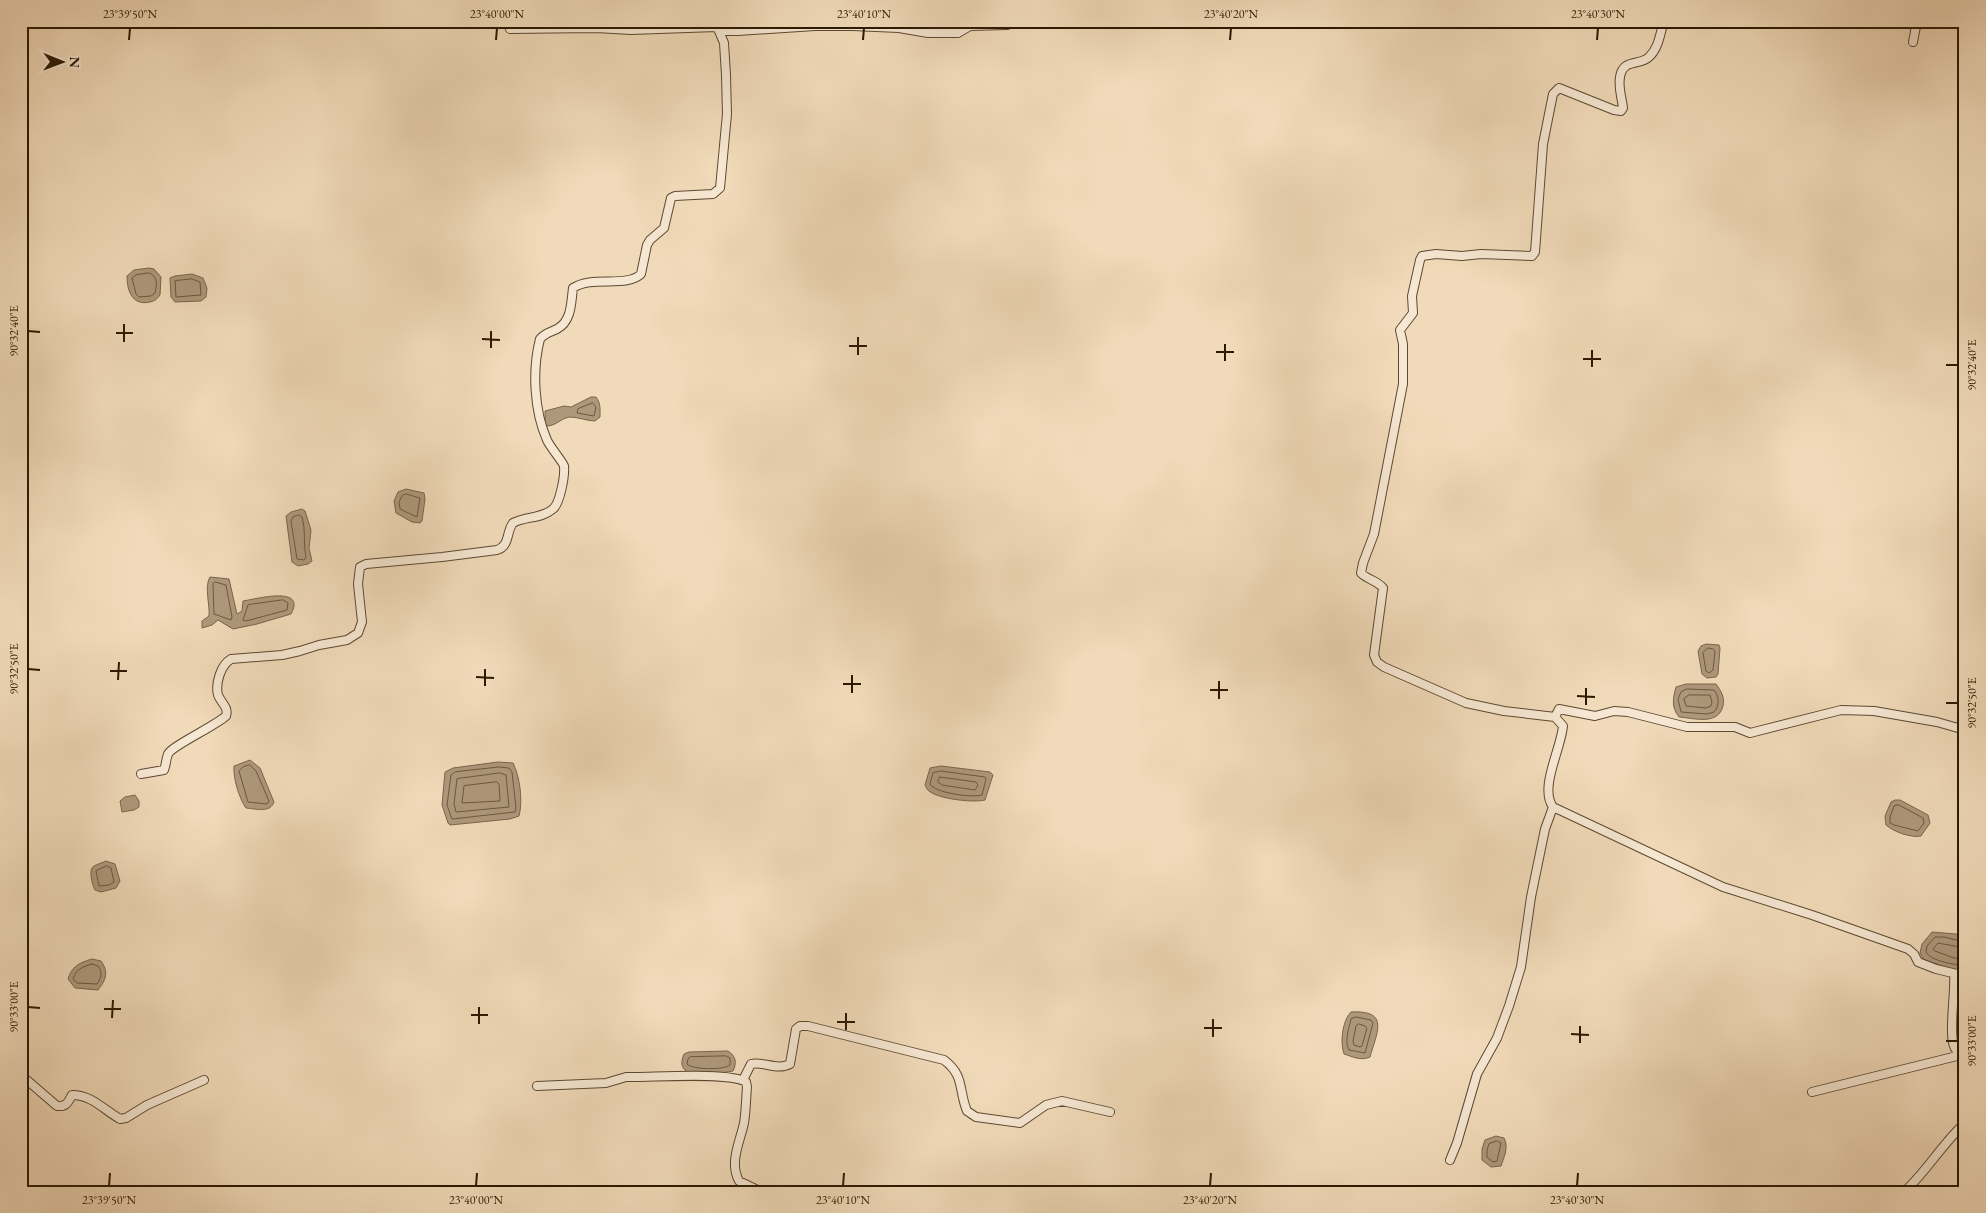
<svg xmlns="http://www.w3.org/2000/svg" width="1986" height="1213" font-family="'EB Garamond',serif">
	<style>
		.water { fill: #ae987b; stroke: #7a654b }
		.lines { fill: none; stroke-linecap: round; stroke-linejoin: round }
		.shore { stroke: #6c583e; stroke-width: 1 }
		.street-casing { stroke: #5c4930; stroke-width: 10 }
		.street { stroke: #f6e7d2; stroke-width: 8 }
		.ticks { fill: none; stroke: #2b1902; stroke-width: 2 }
		.neatline { fill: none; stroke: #2b1902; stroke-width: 2 }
		.ticks-label { font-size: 12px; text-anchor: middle; fill: #2b1902 }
	</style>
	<rect width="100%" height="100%" fill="#f1dab9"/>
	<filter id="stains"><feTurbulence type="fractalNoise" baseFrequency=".004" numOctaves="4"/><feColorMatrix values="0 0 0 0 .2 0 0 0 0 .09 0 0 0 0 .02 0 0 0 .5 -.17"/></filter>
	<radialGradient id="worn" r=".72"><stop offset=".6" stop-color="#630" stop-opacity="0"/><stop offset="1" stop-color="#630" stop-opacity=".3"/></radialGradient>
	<path class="water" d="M149,268L154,269L161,277L160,295C157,299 155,301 150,302C133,306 127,292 127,276L134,270Z
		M192,274L203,278L207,288L206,297L201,301L175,302L171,297L170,278L175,276Z
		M591,397H596C601,403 600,410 600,417L595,421C587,421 578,417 570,417C561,418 556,426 547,426L545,423V411L564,406L571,407Z
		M406,489L424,493L425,499L422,521L420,523L412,522L396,513L394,501L398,492Z
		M302,509L305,511L311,530L309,548L312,561L308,564L298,566L292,562L286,516L291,512Z
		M210,577L229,579L237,614L242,611L243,601C256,599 307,585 291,614L257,624L233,629L218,620L212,625L202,628V621L209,616C210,604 204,587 210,577Z
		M1706,644L1719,645L1720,648L1718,674L1716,677L1707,678L1702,674L1698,651L1701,646Z
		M1686,684H1716C1721,691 1725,697 1723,706C1718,726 1694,718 1679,717C1671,707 1673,698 1676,687Z
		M250,760L260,768L274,802C270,813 257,809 246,808C239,798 233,778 234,766Z
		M498,762L513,763C520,777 523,801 519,816L510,819L450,825L448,823L442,805L445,772L453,768Z
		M941,766L990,772L993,775L985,800C974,803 938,799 929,791C927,790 926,787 925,785L930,768Z
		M135,795L139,801V807L134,810L122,812L120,801L125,797Z
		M1895,800H1900L1928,815L1930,823L1921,836C1911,838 1894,832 1886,825L1885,816L1891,802Z
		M106,861L115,864L120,881L116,888L101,892L95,890C92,884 88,869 94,866C97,864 102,863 106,861Z
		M1932,932L1956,934L1965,938V970L1952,969L1924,960L1920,953L1922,944Z
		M92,959L101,961C109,972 106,980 98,990L75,988L68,979C72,966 79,963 92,959Z
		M1351,1012C1390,1010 1377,1032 1370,1057C1361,1061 1353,1057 1344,1054C1340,1043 1342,1021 1351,1012Z
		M728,1051C736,1056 737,1063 733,1071C724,1073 691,1076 685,1070C680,1066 682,1059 684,1054L689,1052Z
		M1496,1136L1504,1138C1509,1147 1504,1157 1501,1166L1491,1167L1482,1160V1149L1485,1140Z"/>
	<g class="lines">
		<path class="shore" d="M149,273C158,276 157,285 155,293L151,296L139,297L136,294L132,278L136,275Z
			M192,279L200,282L201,295L176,297L175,281Z
			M593,403L596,407L594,416L577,413L578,409Z
			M406,494L420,498L417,517L400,509L399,502L402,496Z
			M299,515L302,517C306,531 303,543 306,557L304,560L297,559L291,521L293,517Z
			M215,582L226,585L232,617L231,620L214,614L213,584Z
			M283,600L288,603L287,610L246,621L243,620L248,605Z
			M1708,648L1713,649L1715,651L1713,670L1709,673L1706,671L1703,653Z
			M1687,689L1714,690C1719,696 1720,705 1714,712L1707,714L1681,712L1678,699L1681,692Z
			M1689,695H1710L1712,702L1711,706L1706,708L1686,706L1684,699Z
			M250,765L256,771L269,801L267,804L248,802L239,771L243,767Z
			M499,767L509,768L512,772L516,808L515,812L452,819L447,805L451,775L455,772Z
			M941,771L985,777L986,779L982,795C972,798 935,793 930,784L933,773Z
			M500,773L506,775L509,807L456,812L454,804L457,779Z
			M940,777L976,782L978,785L975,790L942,785L938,782Z
			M497,782L499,784L500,801L462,803L464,786Z
			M1899,805L1923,818L1924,823L1918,831L1894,825L1890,823V817L1894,806Z
			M107,866L111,868L114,882L109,885L99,886L96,871Z
			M1965,942L1944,937H1935L1927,946L1926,952C1931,961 1954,965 1965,965
			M1965,948L1938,943L1933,949L1935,951L1954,958L1965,959
			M92,964L98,966C103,972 101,978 97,984L77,983L73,979C76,969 82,967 92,964Z
			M1356,1017L1371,1020L1373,1023L1365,1053L1349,1050C1344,1041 1349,1029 1351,1019Z
			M1359,1024L1365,1026L1367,1028L1362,1046L1360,1047L1354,1045L1353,1041L1356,1026Z
			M726,1056L730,1058V1065C724,1070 693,1070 687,1064L688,1059L690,1057Z
			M1497,1141L1501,1143L1497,1161L1493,1162L1487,1157V1150L1489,1144Z"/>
		<g class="street-casing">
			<path id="street" d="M1664,21C1660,33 1659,48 1649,57C1640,66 1623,58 1620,77C1618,88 1622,98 1623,108L1621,111L1614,110L1559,88L1553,94L1543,144L1535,252L1532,256L1481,254L1462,256L1436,254L1422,256L1420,260L1412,296L1413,313L1400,330L1403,344V384L1374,534L1363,563L1361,573C1368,580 1378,581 1383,588L1374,655L1377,662L1384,667L1466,703L1504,711L1555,717L1563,726C1561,749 1539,788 1553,807L1723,887L1812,915L1908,949L1914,954L1918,962L1936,969L1965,976
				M510,29L596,28L631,30L716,27
				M719,31H738L815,26H853L899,28L928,33H958L970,26L1007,25L1019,21
				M1913,42L1917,21
				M1555,717L1559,709L1595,716L1614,711L1628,712L1687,727H1735L1750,733L1841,710L1874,711L1937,722L1965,730
				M141,774L164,770C166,765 166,759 168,754C172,746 215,726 226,716C229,707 221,703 218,695C215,683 221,665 231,659L282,655L300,651L319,645L347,640L358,633L362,622L358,584L360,567L366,564L442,557L497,550C510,546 506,532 513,523C526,516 541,519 553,509C560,503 565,476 564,466C563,462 550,447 547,440C534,411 532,370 540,339C545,333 551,332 557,329C572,321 571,302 573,288C592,275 627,288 641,274L647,245L650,240L664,228L671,198L675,196L713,194L720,188L727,114L726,75L724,43L719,31L712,21
				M1954,974C1956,991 1947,1040 1956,1050L1965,1051
				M21,1075L57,1106C67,1107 68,1102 72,1095C92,1095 104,1110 120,1119L126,1118L147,1105L204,1080
				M743,1080L751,1064C764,1061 777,1071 790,1064L796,1029L800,1026H808L944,1060C965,1076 958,1089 967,1111L976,1117L1020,1123L1046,1105L1062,1101L1110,1112
				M537,1086L606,1083L626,1077H636C657,1077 731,1072 746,1082L747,1087C746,1098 746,1111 744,1123C740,1142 729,1162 739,1181L762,1192
				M1812,1092L1965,1054
				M1450,1160L1457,1143L1477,1074L1497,1038L1509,1006L1521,967L1531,897L1545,829L1553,807
				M1904,1192C1927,1171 1942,1144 1965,1123"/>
		</g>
		<use href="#street" class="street"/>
	</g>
	<path class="ticks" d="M129,40L130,28M496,40L497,28M863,40L864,28M1230,40L1231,28M1597,40L1598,28M28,331L40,332M116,333H133M482,339L500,340M124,342V324M849,346H867M491,348V331M1216,352H1234M858,355V337M1583,359H1601M1225,361V344M1946,365H1958M1592,367V350M28,669L40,670M110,671H127M476,677L494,678M118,680L119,662M843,684H861M485,686V669M1210,690H1228M852,693V675M1577,696L1595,697M1219,699V681M1946,703H1958M1586,705V688M28,1007L40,1008M104,1009H121M471,1015H488M112,1018L113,1000M837,1022H855M479,1024V1007M1204,1028H1222M846,1030V1013M1571,1034L1589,1035M1213,1037V1019M1946,1041H1958M1580,1043V1026M109,1186L110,1173M476,1186L477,1173M843,1186L844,1173M1210,1186L1211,1173M1577,1186L1578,1173"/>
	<rect width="1986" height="1213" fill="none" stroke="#f1dab9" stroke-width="55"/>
	<g transform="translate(62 62) rotate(91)" stroke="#f6e7d2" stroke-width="4" paint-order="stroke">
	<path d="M0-4L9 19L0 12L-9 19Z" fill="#2b1902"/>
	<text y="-8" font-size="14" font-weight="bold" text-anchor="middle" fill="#2b1902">N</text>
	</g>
	<rect x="28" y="28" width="1930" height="1158" class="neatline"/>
	<g class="ticks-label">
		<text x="130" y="18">23°39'50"N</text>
		<text x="497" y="18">23°40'00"N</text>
		<text x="864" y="18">23°40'10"N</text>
		<text x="1231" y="18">23°40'20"N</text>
		<text x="1598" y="18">23°40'30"N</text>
		<text transform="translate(14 331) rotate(-90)" y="4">90°32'40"E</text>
		<text transform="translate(1972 365) rotate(-90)" y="4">90°32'40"E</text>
		<text transform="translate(14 669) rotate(-90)" y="4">90°32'50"E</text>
		<text transform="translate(1972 703) rotate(-90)" y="4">90°32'50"E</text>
		<text transform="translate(14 1007) rotate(-90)" y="4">90°33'00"E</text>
		<text transform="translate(1972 1041) rotate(-90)" y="4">90°33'00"E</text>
		<text x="109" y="1204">23°39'50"N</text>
		<text x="476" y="1204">23°40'00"N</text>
		<text x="843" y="1204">23°40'10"N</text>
		<text x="1210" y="1204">23°40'20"N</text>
		<text x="1577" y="1204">23°40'30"N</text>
	</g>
	<rect width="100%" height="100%" filter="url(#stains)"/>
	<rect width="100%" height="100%" fill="url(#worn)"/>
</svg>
